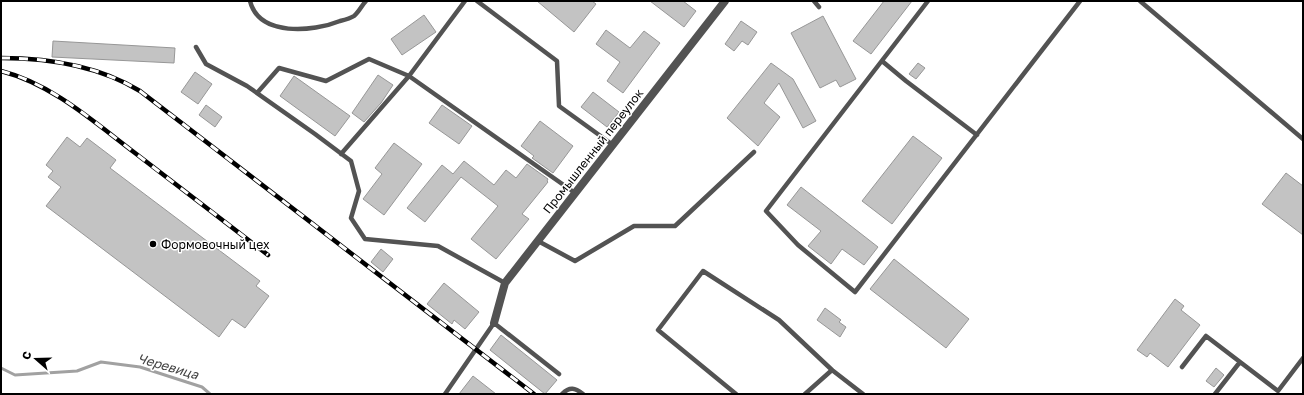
<svg xmlns="http://www.w3.org/2000/svg" width="1304" height="395" font-family="'Golos Text',sans-serif">
	<style>
		.lines { fill: none; stroke-linecap: round; stroke-linejoin: round }
		.stream { stroke: #a1a1a1; stroke-width: 3 }
		.building { fill: #c3c3c3; stroke: #979797 }
		.lane { stroke: #535353; stroke-width: 4.5 }
		.street { stroke: #535353; stroke-width: 8 }
		.rail-casing { stroke: #000; stroke-width: 4.5 }
		.rail { stroke: #fff; stroke-width: 3; stroke-dasharray: 9; stroke-linecap: butt }
		.poi-dot { fill: #000; stroke: #fff; stroke-width: 1.5 }
		.labels { text-anchor: middle; dominant-baseline: central; stroke-width: 3; stroke-linejoin: round; paint-order: stroke }
		.street-label { font-size: 12px; fill: #000; stroke: #fff }
		.poi-label { font-size: 12px; fill: #000; stroke: #fff; text-anchor: start }
		.water-label { font-size: 13px; font-style: italic; fill: #424242; stroke: #fff }
	</style>
	<rect width="100%" height="100%" fill="#fff"/>
	<g class="lines">
		<path class="stream" d="M1,368L15,375L77,371L101,362L140,367L202,387L210,394"/>
	</g>
	<path class="building" d="M537,1H592L596,4L574,32Z
		M650,1H683L696,11L684,27Z
		M884,1H912L871,54L853,41Z
		M424,15L436,32L402,55L391,39Z
		M823,16L856,79L840,87L836,80L820,88L791,33Z
		M741,21L757,32L748,45L742,41L734,51L725,44Z
		M606,30L630,48L644,31L660,43L623,93L607,81L620,62L596,44Z
		M53,41L175,48L174,63L52,57Z
		M771,63L793,79L816,121L803,128L779,83L764,103L780,117L758,146L727,118Z
		M918,63L925,68L916,79L909,74Z
		M195,72L212,84L198,104L181,92Z
		M378,75L393,85L381,103L364,122L352,113Z
		M294,76L350,116L335,136L280,96Z
		M593,92L619,112L607,127L581,107Z
		M206,105L222,117L215,127L199,115Z
		M442,105L472,126L459,144L429,123Z
		M540,121L573,146L553,173L532,158L534,156L521,146Z
		M913,136L942,158L892,224L862,201Z
		M67,137L80,147L87,138L116,160L110,168L260,281L256,286L269,296L245,328L232,319L219,337L46,206L61,187L48,177L53,171L46,165Z
		M394,143L422,164L384,215L363,199L382,174L375,168Z
		M464,161L494,185L506,170L516,178L527,164L548,179L547,181L548,182L522,214L529,219L496,259L471,239L498,206L461,177L425,222L407,208L442,165L453,174Z
		M1286,173L1303,186V235L1262,204Z
		M801,187L878,247L864,265L842,249L831,264L808,246L821,231L787,205Z
		M381,249L393,259L383,272L371,262Z
		M894,259L969,319L946,348L870,289Z
		M444,283L479,312L465,329L454,320L452,324L427,304Z
		M1175,299L1184,306L1181,310L1200,325L1168,367L1150,353L1147,357L1137,350Z
		M825,308L841,320L839,322L846,327L840,337L817,320Z
		M501,335L557,380L545,394L490,350Z
		M1216,368L1224,375L1214,387L1206,381Z
		M473,376L496,394H459Z"/>
	<g class="lines">
		<path class="lane" d="M250,1C259,37 313,32 340,21C344,20 351,18 354,16C359,12 362,5 366,1
			M477,1L557,61L559,106L613,145
			M814,1L819,7
			M928,1L766,211L798,245L855,292L1080,1
			M1140,1L1303,139
			M196,47L206,64L247,86L315,134L351,161L359,191L351,218L365,239L438,246L505,283
			M882,61L906,81L977,135
			M257,93L279,68L326,81L369,59L409,76L575,193
			M341,154L409,76L465,1
			M538,241L575,261L634,226H675L754,152
			M1182,367L1206,336L1278,391L1303,358
			M445,394L494,323L559,374
			M562,394C570,386 575,388 583,394
			M736,394L658,330L703,271L779,320L832,370
			M805,394L832,370L863,394
			M1215,394L1240,362"/>
		<path class="street" d="M494,323L505,283L725,1"/>
		<g class="rail-casing">
			<path id="rail" d="M1,58C49,58 99,66 140,91L534,394
				M1,71C52,84 94,122 135,153C179,187 224,221 268,255"/>
		</g>
		<use href="#rail" class="rail"/>
	</g>
	<circle class="poi-dot" cx="153" cy="244" r="4"/>
	<g class="labels">
		<g class="street-label">
			<text transform="translate(593 151) rotate(-52)">Промышленный переулок</text>
		</g>
		<g class="poi-label">
			<text x="161" y="244">Формовочный цех</text>
		</g>
		<g class="water-label">
			<text transform="translate(168 366) rotate(16)">Черевица</text>
		</g>
	</g>
	<rect width="1304" height="395" fill="none" stroke="#000000" stroke-width="4"/>
	<g transform="translate(36 359) rotate(290)" stroke="#ffffff" stroke-width="3" paint-order="stroke">
	<path d="M0-3L7 15L0 10L-7 15Z" fill="#000000"/>
	<text y="-6" font-size="11" font-weight="bold" text-anchor="middle" fill="#000000">С</text>
	</g>
</svg>
